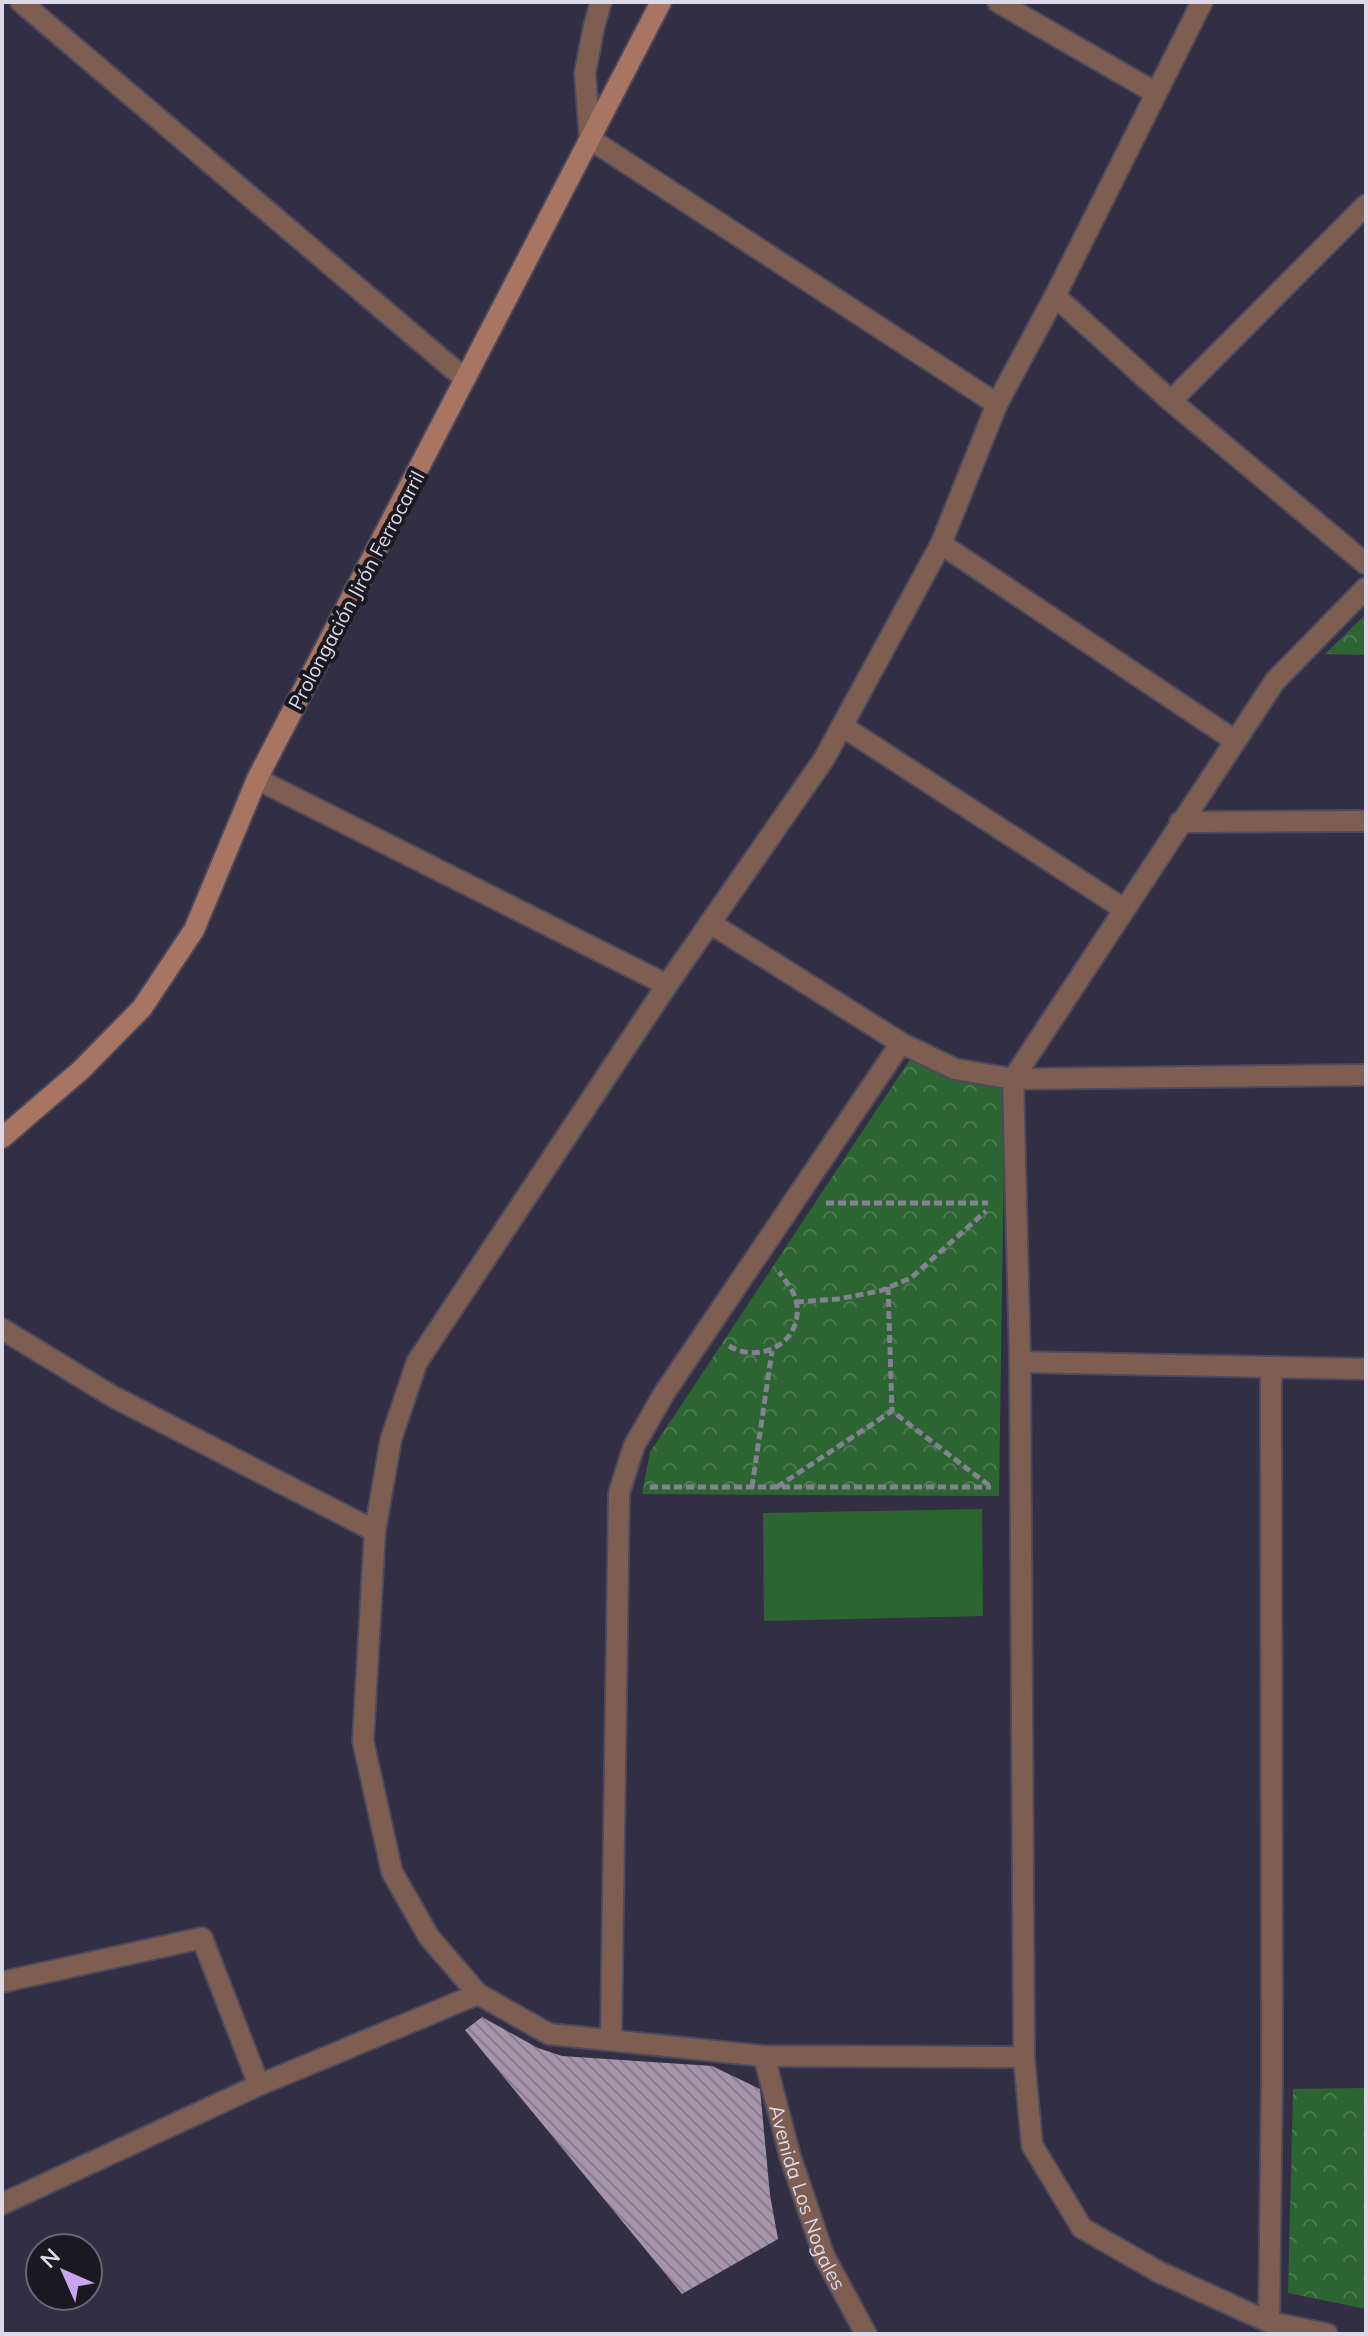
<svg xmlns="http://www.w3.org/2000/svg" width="1368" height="2336" font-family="Mulish,sans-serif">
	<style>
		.park { fill: url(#park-crowns) }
		.pitch { fill: #2c6531 }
		.building { fill: url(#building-back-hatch) }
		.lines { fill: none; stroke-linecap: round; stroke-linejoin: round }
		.street-casing { stroke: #4d4a5e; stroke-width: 24 }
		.secondary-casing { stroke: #4d4a5e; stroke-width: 24 }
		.path { stroke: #838192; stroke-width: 5; stroke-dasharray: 8 4; stroke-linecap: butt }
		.street { stroke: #7f5e52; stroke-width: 20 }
		.secondary { stroke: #a97563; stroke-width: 20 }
		.labels { text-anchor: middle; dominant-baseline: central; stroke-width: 8; stroke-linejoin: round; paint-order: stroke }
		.street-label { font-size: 20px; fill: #dcdae8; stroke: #1a1922 }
	</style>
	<defs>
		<pattern id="park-crowns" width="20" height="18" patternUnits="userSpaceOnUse" patternTransform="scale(2)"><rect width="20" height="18" fill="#2c6531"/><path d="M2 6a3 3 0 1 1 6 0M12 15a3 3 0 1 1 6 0" fill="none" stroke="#4a7a4f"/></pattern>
		<pattern id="building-back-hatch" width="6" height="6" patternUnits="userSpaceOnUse" patternTransform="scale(2)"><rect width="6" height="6" fill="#a694aa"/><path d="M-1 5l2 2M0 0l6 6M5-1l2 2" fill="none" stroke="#887b8c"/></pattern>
	</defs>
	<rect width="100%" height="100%" fill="#322f44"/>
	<path class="park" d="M1366,614V655L1325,654Z
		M911,1058L948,1078L1005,1082L999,1496L642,1494L650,1452Z
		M1366,2088V2309L1288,2293L1293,2089Z"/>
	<path class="pitch" d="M982,1509L983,1616L764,1621L763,1513Z"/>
	<path class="building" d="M482,2017L538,2048L562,2056L712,2066L760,2089L770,2195L778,2239L682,2294L465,2030Z"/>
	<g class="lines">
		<g class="street-casing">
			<g id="street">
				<path d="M21,2L465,379"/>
				<path d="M601,2L594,26L585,73L590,139L997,404"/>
				<path d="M998,2L1156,93"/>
				<path d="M1055,296L1171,401L1366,564"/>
				<path d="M1171,401L1366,205"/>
				<path d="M941,544L1234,740"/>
				<path d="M842,726L1124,909"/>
				<path d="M257,779L667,985"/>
				<path d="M1180,822L1366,821"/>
				<path d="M710,923L901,1043L955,1069L1013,1079L1366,1075"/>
				<path d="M2,1329L112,1396L375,1531"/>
				<path d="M1020,1362L1366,1369"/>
				<path d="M2,1982L202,1938L259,2085"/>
				<path d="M611,2039L619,1493L634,1446L665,1392L901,1043"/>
				<path id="s1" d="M764,2056L790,2156L824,2256L866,2334"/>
				<path d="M1024,2057L764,2056L549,2034L478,1994L429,1937L392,1872L363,1741L375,1531L391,1439L417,1362L667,985L824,759L941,544L997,404L1055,296L1202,2"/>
				<path d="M2,2204L259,2085L478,1994"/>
				<path d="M1269,2322L1272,2077L1271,1367"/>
				<path d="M1327,2334L1269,2322L1159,2272L1082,2228L1032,2145L1024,2057L1020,1362L1013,1079L1275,681L1366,588"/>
			</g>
		</g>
		<g class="secondary-casing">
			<path id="secondary" d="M2,1138L81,1070L142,1008L194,930L257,779L661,2"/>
		</g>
		<path class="path" d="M826,1203H988
			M888,1287L892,1411
			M796,1302L838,1299L880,1291L911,1278L986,1211
			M729,1346C759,1364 801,1344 797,1306C796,1293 787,1283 779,1272
			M650,1487H991
			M752,1487L772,1351
			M777,1487L892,1411L991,1487"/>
		<use href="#street" class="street"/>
		<use href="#secondary" class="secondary"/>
	</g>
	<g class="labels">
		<g class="street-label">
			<text transform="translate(356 590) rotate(-62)">Prolongación Jirón Ferrocarril</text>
			<text stroke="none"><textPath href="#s1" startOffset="148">Avenida Los Nogales</textPath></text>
		</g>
	</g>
	<rect width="1368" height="2336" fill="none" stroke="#dcdae8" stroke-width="8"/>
	<g transform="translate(64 2272) rotate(315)"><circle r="38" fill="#1a1922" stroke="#686671" stroke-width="2"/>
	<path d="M0-6L14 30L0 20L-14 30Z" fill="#c8a5ee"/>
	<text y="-12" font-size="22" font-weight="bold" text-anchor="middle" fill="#dcdae8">N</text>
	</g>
</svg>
